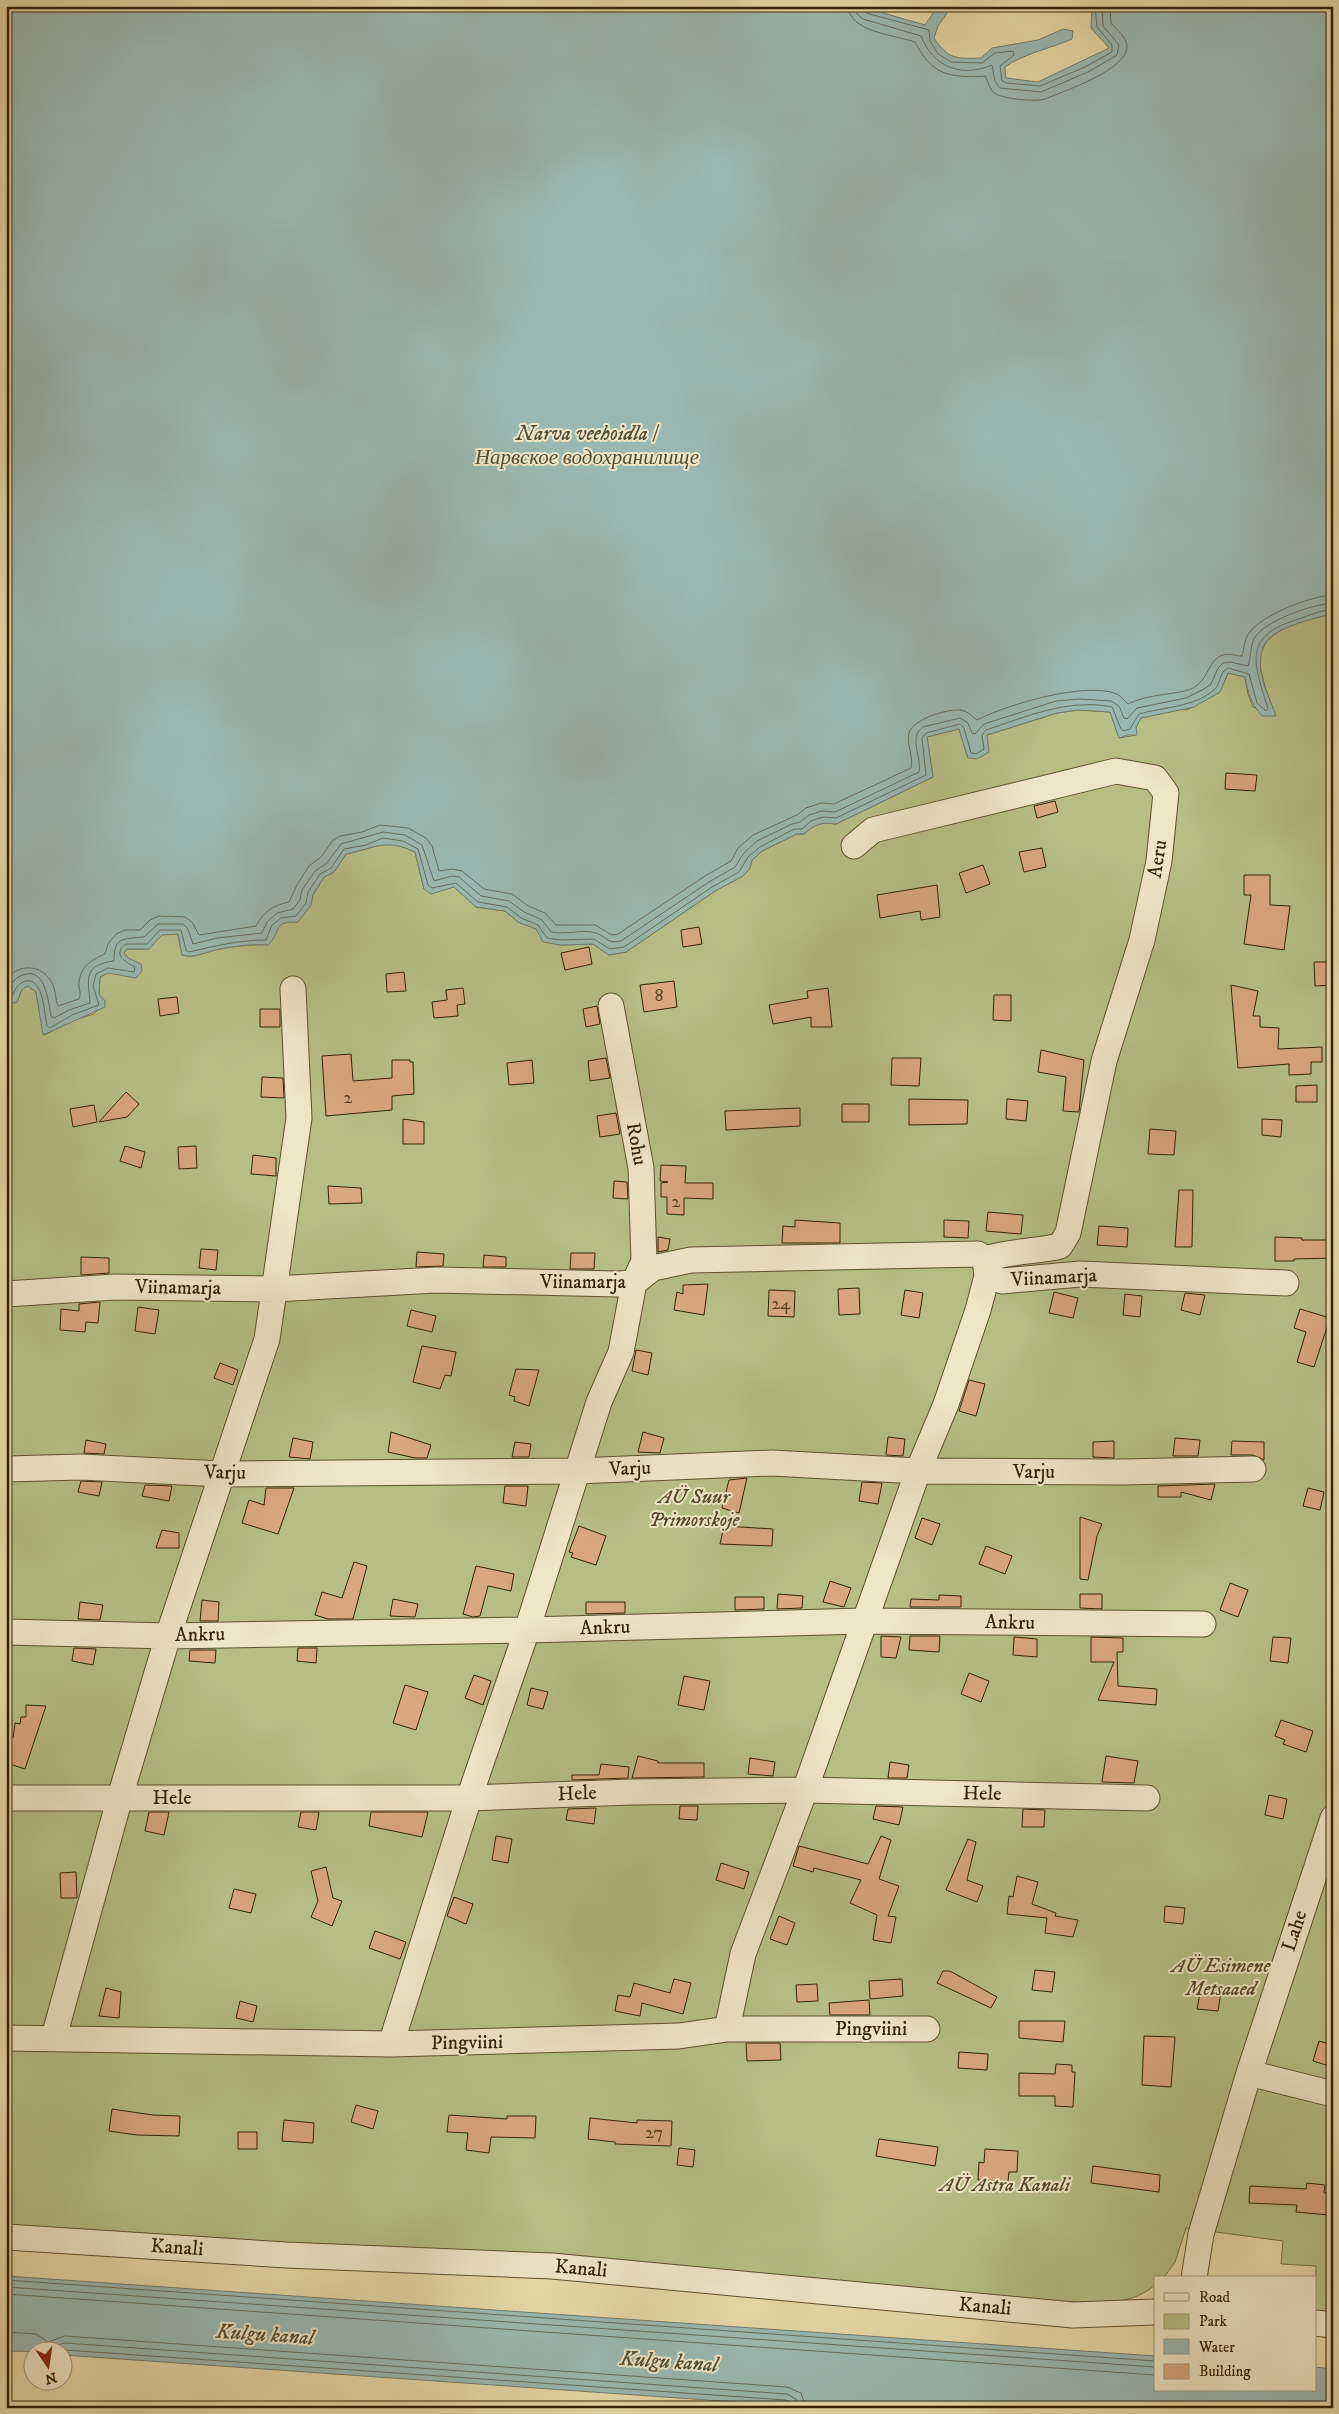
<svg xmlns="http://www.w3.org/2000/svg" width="1339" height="2414" font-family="'IM FELL DW Pica',serif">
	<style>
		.green { fill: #b6be86; stroke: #757046 }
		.water { fill: #99b8b1; stroke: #717c6d }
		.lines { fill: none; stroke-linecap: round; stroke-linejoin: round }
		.shore { stroke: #666d5c; stroke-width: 1 }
		.building { fill: #d8a67f; stroke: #342206 }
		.minor-casing { stroke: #60502e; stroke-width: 27 }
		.minor { stroke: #efe6c6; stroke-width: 25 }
		.labels { text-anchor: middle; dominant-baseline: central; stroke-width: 4; stroke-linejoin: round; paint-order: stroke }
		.number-label { font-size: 18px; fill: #5d4324 }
		.street-label { font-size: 20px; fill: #342206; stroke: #efe6c6 }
		.park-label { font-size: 20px; font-style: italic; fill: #544926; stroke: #efe6c6 }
		.water-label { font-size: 21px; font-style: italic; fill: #524f39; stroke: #efe6c6 }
	</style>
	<rect width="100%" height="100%" fill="#e6d8a7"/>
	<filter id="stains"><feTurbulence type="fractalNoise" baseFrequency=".004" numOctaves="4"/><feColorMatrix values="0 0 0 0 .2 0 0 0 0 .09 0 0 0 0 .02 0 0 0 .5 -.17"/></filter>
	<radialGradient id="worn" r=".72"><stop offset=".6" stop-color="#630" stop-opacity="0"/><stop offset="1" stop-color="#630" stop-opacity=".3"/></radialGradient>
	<path class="green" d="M1333,613V2317L1315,2315L1316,2266L1281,2264L1283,2241L1186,2228L1175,2262L1165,2276L1155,2278V2285C1127,2309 1090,2302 1056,2302L6,2231V1000L14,1003L17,1002C21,995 19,989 28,986L36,992L44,1035L74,1020L94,1014L105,1001L99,994L100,977L128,958L124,953L127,949H149L162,934H178L182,955C194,959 207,951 220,949C236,946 252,944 268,945C282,931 271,921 298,922L311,905L313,895L324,877L334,872L346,854C376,848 384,837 415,852L424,889L454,887L476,907L505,911L518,922L536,929L560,945L593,944L609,955L626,952L715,891L743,876L750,868L752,860L762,851L797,834H804C815,824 821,822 836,824L933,777L927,737L959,729L968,758L987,735L1057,713L1078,710L1110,712L1119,738L1136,735V727L1141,718L1181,709L1187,710L1220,692L1228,673L1245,677L1248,694L1253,707L1275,715C1271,702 1265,689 1262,675C1250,629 1301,623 1333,613Z"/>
	<path class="water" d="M6,6H859L925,25L938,6H952L938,26L934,38C948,59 956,59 981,58L992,48L1038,40L1063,29L1073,31L1072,39C1049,49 1025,53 1005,67L1006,78L1038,82L1109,48L1091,28L1092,10L1089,6H1333V613C1315,619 1272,627 1264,645C1260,652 1260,664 1261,672C1263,686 1271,702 1276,716H1262C1251,704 1248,693 1245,677L1228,673L1220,692L1194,707L1141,718L1136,727L1137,735H1128L1119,738L1110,712L1078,710L1057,713L987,735L989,752L977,759L968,758L959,729L927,737L933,777L836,824C821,822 815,824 804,834H797L762,851L752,860L750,868L743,876L715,891L626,952L609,955L593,944L560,945L543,942L536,929L518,922L505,911L476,907L454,887L431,894L424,889L415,852C386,838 375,848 346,854L334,872L324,877L313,894L311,905L298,922C271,921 282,932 268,945C252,944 236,946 220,949C207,951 195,959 182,955L178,934L162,935L149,949H127L124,953L128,958L141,964L142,971L136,978L108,973L100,977L99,994L105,1001V1007L43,1035L36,992L28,986C19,989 21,995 17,1002L14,1003L6,1000Z
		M6,2276L1155,2356V2390H1315V2367L1333,2369V2408H822L63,2355L62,2352L6,2351Z"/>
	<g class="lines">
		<path class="shore" d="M848,6C849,32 895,35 915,42C932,75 949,78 985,76C988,82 989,88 994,93C1003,99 1035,102 1045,99C1064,91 1130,69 1127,45C1125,36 1117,30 1111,23L1110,6
			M855,6L857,14L863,19L921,36C933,67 961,78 992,65L995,81L1000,88L1041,92L1088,72L1117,55L1119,45L1103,26L1102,6
			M862,6L866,13L929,30L930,41L938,54L951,62L982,63L995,53L1013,51L1014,55L1000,66L1002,81L1006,83L1040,86L1085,67L1112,52V45L1097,27L1095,6
			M6,979C19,963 42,964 52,983C56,990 55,999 58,1006L79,999C81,994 80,992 79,987C78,969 90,960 105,954L108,944L116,934L125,930H140L150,920L159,916L185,917L192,922L199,935L256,926C264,911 274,905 289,902L297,885L309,866L321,857L333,840L340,836L362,832L380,825L408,828L426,838L432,846L439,871L452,869L462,871L484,889L512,894L528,906L545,913L556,925H595L612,935L618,934L705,876L731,861L738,848L753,835L797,815L806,808L821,803L834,804L911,768C914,757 906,744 909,733C913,719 947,709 960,710C968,711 971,716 977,720C1006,705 1085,681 1117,694C1121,696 1124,701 1128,704C1146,695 1166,695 1185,691C1210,685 1206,660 1223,655C1230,653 1236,656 1242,656C1244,649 1244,640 1249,633C1262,615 1310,596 1333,595
			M6,989C11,986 13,981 17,978C45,960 48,1001 51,1016L54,1018L69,1010L90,1003C88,978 83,965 114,961C114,937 122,939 144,937L158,924H183L188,929L193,944L217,938L262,933L267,922L277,913L293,909L300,900L302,890L315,871L327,863L341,844L383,832L405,835L422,845L434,881L452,876L459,877L481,896L509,901L524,912L542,920L551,932C566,935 582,929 596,933C608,937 605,944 621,941L709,882L735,867L744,853L757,841L792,824L800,822L809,815L822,811L835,812L919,772C922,757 908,737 923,727L960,718L968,723L972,733L975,734L984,724L1056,701L1079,699L1111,701L1119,706L1124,718L1127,719L1137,708L1186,698L1204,689L1211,684L1218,668L1223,663L1230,662L1248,666C1251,658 1250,647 1254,639C1263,621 1313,604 1333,603
			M6,995H13C15,989 19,983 25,981C44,977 44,1014 47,1026L50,1028L72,1015L99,1005L93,986L96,974L108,968L134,972L135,967C125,962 112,954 126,944H147L160,930H181L186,950L189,952C215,946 239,940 266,940L272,925L281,918L296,916L306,903L308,892L320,874L331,868L344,849L366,845L383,838L403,841L418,849L428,885L432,888L456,883L478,902L507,907L521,918L538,925L547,938L560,940L594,939L610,949L624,947L712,887L739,872L748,857L760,847L794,829H802L811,821L823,817L836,818L926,775L922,738L926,733L960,724L964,728L971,753L976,754L984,749L982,735L986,730C1025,717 1069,698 1112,707L1121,729L1124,731L1130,729L1139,714C1164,707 1194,707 1214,690C1221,684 1219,672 1228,668L1249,674L1257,703L1266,711L1268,708C1254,665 1242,636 1296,620C1308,616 1321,610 1333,609
			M6,2280L1155,2361
			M6,2287L1155,2367
			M6,2294L1155,2375
			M6,2332L36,2334L48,2342L65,2336L787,2387L801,2393L806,2408
			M52,2352L57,2345L65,2343L787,2394L796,2399L798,2408
			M59,2352L64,2350L786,2400L791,2403L792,2408"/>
	</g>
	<path class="building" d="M1226,773L1257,775L1255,791L1225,789Z
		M1055,801L1058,812L1037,818L1034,806Z
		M1042,848L1046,867L1024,872L1019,852Z
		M983,865L990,884L966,893L959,873Z
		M1244,875H1270V905L1290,906L1284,950L1244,944L1251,895H1244Z
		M937,885L940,917L921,920L920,911L880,918L877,895Z
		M699,927L702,944L683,947L681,930Z
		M589,947L592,964L565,970L561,953Z
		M1314,962H1333V985L1315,986Z
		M404,972L406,991L387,992L386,974Z
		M674,981L677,1007L644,1012L640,985Z
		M1231,985L1258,991L1253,1016H1260V1027L1279,1028L1278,1049L1322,1047V1062H1311V1074L1289,1075V1064L1238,1068Z
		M463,988L465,1004L457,1005L458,1016L434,1018L432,1002L447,1000L446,990Z
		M828,988L832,1027H811V1017L773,1024L769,1005L808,998L807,991Z
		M994,995H1011V1021L993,1020Z
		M177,997L179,1013L160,1016L158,999Z
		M597,1006L600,1024L586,1027L583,1009Z
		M260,1009H280V1027H260Z
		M1041,1050L1084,1060L1079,1112L1063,1111L1066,1077L1038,1072Z
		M351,1054L353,1081L392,1078V1060H410V1062H413L414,1094L392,1096V1110L326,1116L322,1056Z
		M606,1058L610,1078L590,1081L588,1061Z
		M892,1058H921L919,1086L891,1085Z
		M532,1060L534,1083L509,1085L507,1063Z
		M262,1077L283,1078L284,1098L261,1097Z
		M1317,1085V1102H1296V1086Z
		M126,1092L139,1104L127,1117L99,1122Z
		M909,1099L968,1100L967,1124L909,1125Z
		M1007,1099L1028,1101L1026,1121L1006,1119Z
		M842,1104H869V1122H842Z
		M94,1105L97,1122L73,1127L70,1109Z
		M800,1108V1126L726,1130L725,1111Z
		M616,1113L620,1134L600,1137L597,1116Z
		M403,1119L424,1122V1144H403Z
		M1262,1119L1282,1120L1281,1137L1262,1135Z
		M1150,1129L1176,1131L1174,1155L1148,1154Z
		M125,1146L145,1152L141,1168L120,1161Z
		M196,1146L197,1168L179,1169L178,1147Z
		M253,1155L276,1158V1176L251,1174Z
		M661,1165L686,1166L685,1183H713V1199L684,1198V1215L667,1214V1197H661V1183L668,1182L660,1181Z
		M614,1181L627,1182L628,1199L613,1198Z
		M328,1186L361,1188L362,1203L329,1204Z
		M1179,1190H1193L1192,1247H1175Z
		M988,1212L1023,1215L1021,1234L986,1231Z
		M795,1220L840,1223V1243H782L783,1226L795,1227Z
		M944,1220L969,1221L968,1238L944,1237Z
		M1099,1226L1128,1228L1127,1247L1097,1245Z
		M658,1237L670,1239L668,1250L658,1252Z
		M1275,1237L1302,1238V1240H1333V1258L1294,1259V1261H1275Z
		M201,1249L218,1250L216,1270L199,1268Z
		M417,1252L444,1254L443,1266L416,1267Z
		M571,1253H595L594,1269H570Z
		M484,1255L506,1257V1267H483Z
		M81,1257L109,1258V1273L81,1275Z
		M708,1284L704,1315L674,1310L677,1292L683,1294V1285Z
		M859,1288L860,1314L839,1315L838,1289Z
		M769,1290L795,1291L794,1317L768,1316Z
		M905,1290L923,1293L919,1318L901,1315Z
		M1054,1292L1078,1298L1073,1318L1049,1313Z
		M1185,1293L1205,1295L1200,1315L1181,1310Z
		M1125,1294L1142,1296L1140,1317L1123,1315Z
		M100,1302L98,1323L86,1322L85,1332L60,1330L61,1309L79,1311V1304Z
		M138,1307L159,1310L155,1334L135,1331Z
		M1300,1309L1330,1318L1314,1367L1297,1362L1306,1332L1294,1328Z
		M411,1310L436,1316L432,1332L407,1326Z
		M422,1346L456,1352L451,1376L445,1375L440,1389L413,1382Z
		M636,1350L652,1353L648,1375L632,1371Z
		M220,1363L238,1370L233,1385L214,1378Z
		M516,1369L539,1370L529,1406L514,1401L515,1397L509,1395Z
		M969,1380L985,1384L976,1416L959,1411Z
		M391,1432L431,1445L427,1458H415L388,1452Z
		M643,1432L664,1438L660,1453L638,1452Z
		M888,1437L905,1439L903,1456L886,1455Z
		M293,1438L313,1442L310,1459L289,1457Z
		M1175,1438L1200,1440L1198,1456H1173Z
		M86,1440L106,1444L104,1454L84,1453Z
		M1114,1441V1458L1093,1457V1442Z
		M1232,1441L1264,1442V1460L1253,1455H1231Z
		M515,1442L531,1444L529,1457H512Z
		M747,1478L739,1513L722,1508L729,1480Z
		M81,1481L102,1482L99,1496L78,1492Z
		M862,1482L882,1483L878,1504L859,1501Z
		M1215,1484L1211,1500L1181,1492V1497H1158V1486Z
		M145,1485L172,1486L169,1501L142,1496Z
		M505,1486H528L526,1506L503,1503Z
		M266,1488H294L278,1534L242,1523L249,1500L264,1505Z
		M1308,1488L1324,1492L1320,1510L1303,1506Z
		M1080,1517L1102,1524L1097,1536L1088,1580L1080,1579Z
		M922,1518L940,1524L932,1545L915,1538Z
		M579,1526L606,1536L596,1565L571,1557L573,1553L569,1552Z
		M724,1526L773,1529L772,1546L720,1544Z
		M162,1530L179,1533V1548H156Z
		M986,1546L1012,1556L1005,1574L979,1564Z
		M354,1562L367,1566L353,1619H328L315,1615L322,1592L342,1598Z
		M476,1566L514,1574L511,1591L488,1586L480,1616L473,1617L463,1614Z
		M830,1581L851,1588L844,1607L823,1602Z
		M1230,1583L1248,1590L1238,1617L1220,1610Z
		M778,1594L803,1596L802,1608L777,1609Z
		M1080,1594H1102V1609L1080,1608Z
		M939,1595L961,1596V1607H910L911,1599L939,1600Z
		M735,1597H764V1609L735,1610Z
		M393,1599L418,1604L415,1617L390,1616Z
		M202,1600L219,1602L218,1621H200Z
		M80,1602L103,1605L100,1620L78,1619Z
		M586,1602H625V1613L586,1614Z
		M881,1636L901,1637L896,1658L881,1657Z
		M910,1636H940L939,1652L909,1650Z
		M1014,1637L1037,1639V1657L1013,1655Z
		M1091,1637L1123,1638V1652H1117L1118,1686L1157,1689L1156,1705L1098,1700L1114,1662H1091Z
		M1273,1637L1291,1638L1288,1663L1270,1661Z
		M74,1648L96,1649L93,1665L72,1661Z
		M298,1648H317L316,1663L297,1661Z
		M190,1650H216L215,1663L189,1661Z
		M969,1673L989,1681L981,1702L961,1694Z
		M474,1675L491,1681L483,1705L465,1698Z
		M684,1676L710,1681L704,1710L678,1705Z
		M405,1685L428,1692L416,1730L393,1723Z
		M531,1688L548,1692L543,1709L527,1705Z
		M26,1705L46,1706L25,1769L6,1763V1737L13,1738L15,1723L20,1724L21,1717H26Z
		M1281,1720L1313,1731L1306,1752L1283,1744L1285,1740L1275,1736Z
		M638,1756L658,1761V1763H704V1777L632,1778Z
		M1106,1756L1138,1761L1134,1783L1102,1782Z
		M750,1758L775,1762L773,1776L748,1774Z
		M890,1762L909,1765L907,1778H888Z
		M601,1764L629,1767L628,1778L572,1780V1775H599Z
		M1269,1795L1287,1799L1283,1819L1265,1815Z
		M680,1806H698L697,1820L679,1819Z
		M876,1806L903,1807L899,1825L873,1819Z
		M596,1808L594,1824L566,1820L568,1809Z
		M1023,1809L1045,1810L1044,1827H1022Z
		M149,1812H169L164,1835L145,1831Z
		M301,1812H319L316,1830L298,1827Z
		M371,1812H428L422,1837L369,1826Z
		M496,1836L512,1839L508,1863L492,1860Z
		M881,1836L891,1840L879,1879L899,1886L888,1916L896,1917L891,1943L873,1940L877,1915L850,1903L861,1880L814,1868L813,1872L793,1866L799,1846L868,1864Z
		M968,1839L976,1842L967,1880L983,1886L977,1902L946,1890Z
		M721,1863L749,1872L744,1889L716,1880Z
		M326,1867L333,1898L342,1901L332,1926L311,1917L318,1901L311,1871Z
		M76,1872L77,1898H61L60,1873Z
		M1017,1876L1038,1882L1032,1904L1056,1913L1055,1916L1078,1920L1073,1937L1045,1933L1047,1918L1007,1914L1009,1896L1013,1897Z
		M234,1889L256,1894L251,1913L229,1908Z
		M454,1897L473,1904L466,1924L447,1916Z
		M1165,1906L1185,1908L1183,1924L1164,1922Z
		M779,1916L795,1923L787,1945L770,1939Z
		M375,1931L406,1942L400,1959L369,1948Z
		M1035,1970L1055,1972L1052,1992L1032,1990Z
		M943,1971H950L997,1997L991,2008L937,1983Z
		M674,1979L691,1983L683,2014L642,2003L640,2016L615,2011L618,1995L630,1997L634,1983L670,1993Z
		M902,1979L903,1996L870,1999L869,1981Z
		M817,1984L818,2001L797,2002L796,1985Z
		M106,1988L121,1992L119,2018L99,2016Z
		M1201,1988L1221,1992L1218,2011L1197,2009Z
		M869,2000L870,2015H830L829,2003Z
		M240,2001L257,2006L253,2022L236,2018Z
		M1019,2021H1065L1063,2042L1019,2038Z
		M1144,2036L1175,2037L1171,2087L1142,2085Z
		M1319,2041L1333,2045V2067L1313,2061Z
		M746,2043H780L781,2060L747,2061Z
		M959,2052L988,2054L987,2070L958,2068Z
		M1056,2064L1072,2065V2072H1075L1073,2107L1055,2106V2096H1019V2073L1055,2074Z
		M356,2105L378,2111L373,2129L351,2122Z
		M112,2109L153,2115L180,2116L179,2136L137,2135L109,2131Z
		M449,2115L507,2119V2116H536L535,2138L491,2137L489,2153L466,2150L468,2133L447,2132Z
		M590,2118L637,2123V2120L672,2121L671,2146L615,2144V2142L588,2139Z
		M284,2120L314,2123L313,2143L282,2141Z
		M238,2132H257V2149H238Z
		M879,2139L938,2147L935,2166L876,2156Z
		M679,2148L695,2150L693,2167L677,2165Z
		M985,2149L1018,2151L1017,2172H1009L1008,2181L978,2180L979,2162L984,2163Z
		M1093,2166L1160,2175L1159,2192L1091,2183Z
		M1307,2183L1325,2185L1324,2193H1331L1329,2215L1296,2212L1297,2205L1249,2203L1250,2186L1306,2189Z"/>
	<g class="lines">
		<g class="minor-casing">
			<path id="minor" d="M854,846L873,830L1116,771L1155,778L1166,793L1159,861L1142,940L1104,1061L1068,1233L1060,1246C1035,1252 1009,1251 985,1259
				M6,1294L115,1287L274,1289L436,1280L618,1284L634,1283L653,1268L691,1260L978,1254L985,1259L987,1276L1002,1281L1080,1274L1286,1283
				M6,1469L81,1467L222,1474L577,1471L772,1463L918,1471L1124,1472L1253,1469
				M6,1632L168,1636L527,1630L863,1621L1203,1624
				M6,1798H469L632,1792L805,1790L1147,1798
				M727,2029L743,1954L805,1790L918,1471L946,1404L978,1310L987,1276
				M54,2037L120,1797L168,1636L267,1339L299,1118L293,989
				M6,2038L391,2044L679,2036L727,2029H927
				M391,2044L469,1798L527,1630L599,1402L621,1352L634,1283L644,1261L641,1168L611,1006
				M1249,2073L1333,2094
				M6,2237L286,2255L552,2266L1073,2315L1155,2312
				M1194,2278L1201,2234L1249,2073L1333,1818
				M1315,2323L1333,2325"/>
		</g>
		<use href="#minor" class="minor"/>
	</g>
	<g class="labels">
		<g class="number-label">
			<text x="659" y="996">8</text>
			<text x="348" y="1098">2</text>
			<text x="676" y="1202">2</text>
			<text x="781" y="1304">24</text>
			<text x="654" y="2133">27</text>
		</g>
		<g class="street-label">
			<text transform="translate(1158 859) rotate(-81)">Aeru</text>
			<text transform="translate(636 1144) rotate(80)">Rohu</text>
			<text transform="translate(1054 1278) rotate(-3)">Viinamarja</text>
			<text x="583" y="1282">Viinamarja</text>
			<text transform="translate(178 1288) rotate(1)">Viinamarja</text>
			<text transform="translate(630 1469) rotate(-2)">Varju</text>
			<text x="1034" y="1472">Varju</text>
			<text transform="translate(225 1473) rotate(1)">Varju</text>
			<text transform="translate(1010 1623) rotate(1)">Ankru</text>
			<text transform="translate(605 1628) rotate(-2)">Ankru</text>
			<text transform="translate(200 1635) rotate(-1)">Ankru</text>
			<text transform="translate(577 1794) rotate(-2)">Hele</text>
			<text transform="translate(982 1794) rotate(1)">Hele</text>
			<text x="172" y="1798">Hele</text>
			<text transform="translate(1295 1931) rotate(-72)">Lahe</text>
			<text x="871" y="2029">Pingviini</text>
			<text transform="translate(467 2043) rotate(-1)">Pingviini</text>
			<text transform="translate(177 2248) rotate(4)">Kanali</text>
			<text transform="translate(581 2269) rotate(5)">Kanali</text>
			<text transform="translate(985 2307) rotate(5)">Kanali</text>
		</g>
		<g class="park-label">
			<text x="694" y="1497">AÜ Suur<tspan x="694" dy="23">Primorskoje</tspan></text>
			<text x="1221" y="1966">AÜ Esimene<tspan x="1221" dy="23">Metsaaed</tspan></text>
			<text x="1005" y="2185">AÜ Astra Kanali</text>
		</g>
		<g class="water-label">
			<text x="587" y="434">Narva veehoidla /<tspan x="587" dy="24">Нарвское водохранилище</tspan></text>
			<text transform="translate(265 2335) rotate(4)">Kulgu kanal</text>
			<text transform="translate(669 2362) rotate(4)">Kulgu kanal</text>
		</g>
	</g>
	<rect width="1339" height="2414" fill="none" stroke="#e6d8a7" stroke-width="25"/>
	<rect x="8" y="8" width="1324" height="2399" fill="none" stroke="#342206" stroke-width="2.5"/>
	<rect x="12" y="12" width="1314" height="2389" fill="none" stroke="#342206"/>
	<rect x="1154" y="2276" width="162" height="115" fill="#efe6c6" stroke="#a49879"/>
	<rect x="1164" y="2293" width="25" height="8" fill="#efe6c6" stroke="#a49879"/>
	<text x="1199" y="2302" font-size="15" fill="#342206">Road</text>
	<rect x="1164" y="2314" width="25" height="15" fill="#b6be86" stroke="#a49879"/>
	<text x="1199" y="2326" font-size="15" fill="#342206">Park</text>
	<rect x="1164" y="2339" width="25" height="15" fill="#99b8b1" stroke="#a49879"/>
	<text x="1199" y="2352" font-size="15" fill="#342206">Water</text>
	<rect x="1164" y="2364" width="25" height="15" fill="#d8a67f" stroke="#a49879"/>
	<text x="1199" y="2376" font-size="15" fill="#342206">Building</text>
	<g transform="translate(48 2366) rotate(167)"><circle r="24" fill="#efe6c6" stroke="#a49879"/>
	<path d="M0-4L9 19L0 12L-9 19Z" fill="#8f2418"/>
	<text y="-8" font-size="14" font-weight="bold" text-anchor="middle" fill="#342206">N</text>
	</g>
	<rect width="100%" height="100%" filter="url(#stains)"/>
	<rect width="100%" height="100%" fill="url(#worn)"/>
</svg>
